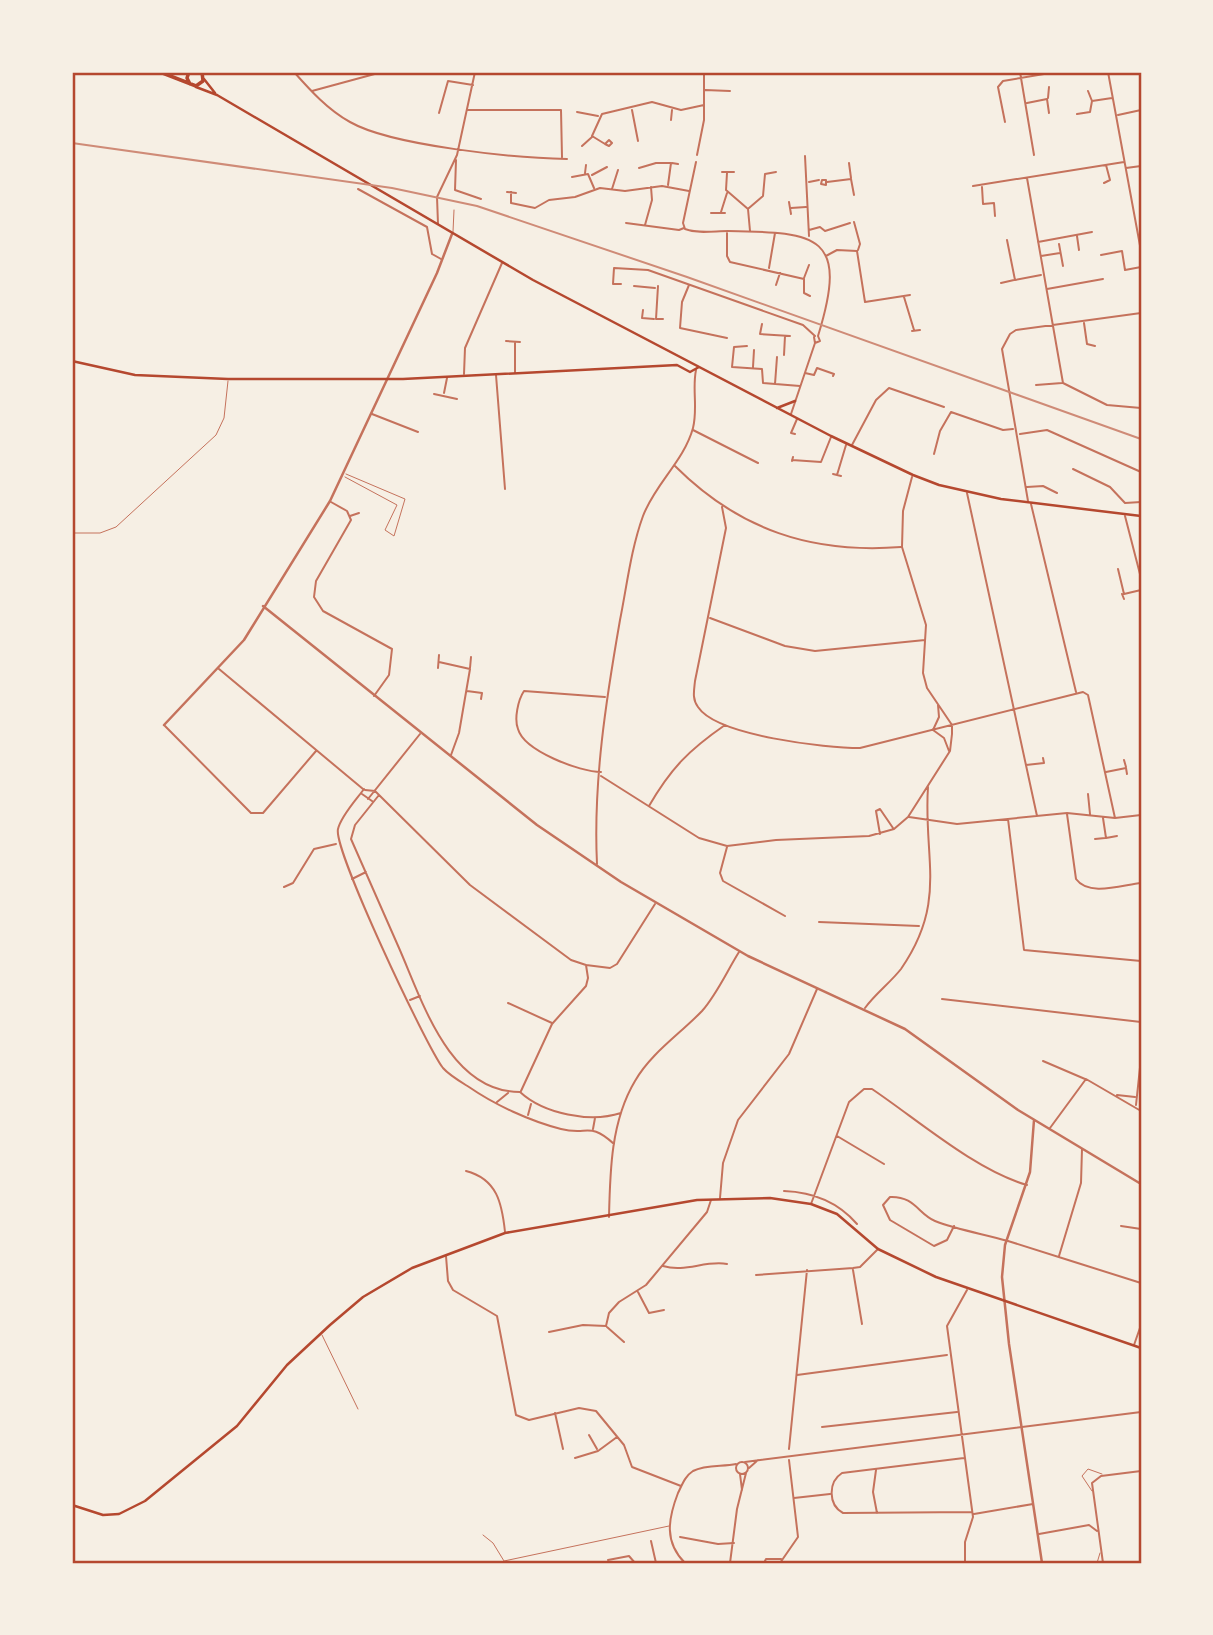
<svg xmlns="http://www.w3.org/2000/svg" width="1213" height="1635" font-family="Jost,sans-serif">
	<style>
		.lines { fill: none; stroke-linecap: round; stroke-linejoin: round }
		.service { stroke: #c5725c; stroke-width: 1 }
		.minor { stroke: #c5725c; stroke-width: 2 }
		.tertiary { stroke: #c5725c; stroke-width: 2.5 }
		.secondary { stroke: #b5482f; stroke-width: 2.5 }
		.trunk { stroke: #b5482f; stroke-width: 3.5 }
		.rail { stroke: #cf8b77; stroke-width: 2 }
		.neatline { fill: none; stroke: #b5482f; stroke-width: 2.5 }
	</style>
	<rect width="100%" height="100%" fill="#f6efe4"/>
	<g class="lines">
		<path class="service" d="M453,232L454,210
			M345,477L397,505L385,530L394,536L405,499L346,474
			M72,533H100L116,527L216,435L224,418L228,381
			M322,1335L358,1409
			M1092,1491L1082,1476L1088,1469L1102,1474
			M483,1535L493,1543L504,1561L669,1526
			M1097,1563L1100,1553"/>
		<path class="minor" d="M278,72H279
			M294,72C310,90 328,110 350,122C392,146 516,158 567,159
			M1020,72L1034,155
			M1108,72L1141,251
			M705,90L730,91
			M312,91L382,72
			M1088,91L1092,101
			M1048,98L1049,87
			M1027,103L1047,99L1049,113
			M468,110H561L562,157
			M632,110L638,141
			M577,112L598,116
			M439,113L448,81L473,85
			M1077,114L1090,112L1092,101L1112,98
			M1118,115L1141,110
			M671,120L672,110
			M1005,122L998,87L1003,81L1050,73
			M605,144L609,146L612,143L609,140L605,144L592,136L602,114L652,102L681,110L704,105
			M582,146L592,137
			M697,155L704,120V72
			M805,156L809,236
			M456,160L455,190L481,199
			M696,162L683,223L685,229C698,234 714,231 728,231C819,232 849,236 818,336L820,341L815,343
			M672,163L678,164
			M849,163L851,178
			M639,168L656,163H671L668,185
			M1126,168L1141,166
			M722,172H734
			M585,173L586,165
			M727,173L726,190L748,209L750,231
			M592,175L607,167
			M572,177L588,174L594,188
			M1027,178L1063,383L1107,405L1141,408
			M822,180H826V185L821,184Z
			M809,182L819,180
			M827,182L851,179L854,195
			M1104,183L1110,180L1106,165
			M973,186L1124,162
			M982,187L983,204L994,203L995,216
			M358,189L427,227L432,254L441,259
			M612,189L618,170
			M507,192L516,193
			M511,192V203L535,208L549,200L575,197L600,188L625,191L662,186L689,191
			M789,202L791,214
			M749,208L763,196L765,174L776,172
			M791,208L806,207
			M721,212L727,193
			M711,213H725
			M854,222L860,244L858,250
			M626,223L679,230L684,228
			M438,224L437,197L457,155L475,72
			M645,225L652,200L651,187
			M809,230L820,227L825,231L850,223
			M727,233V256L730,262L804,279V293L810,296
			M1077,236L1079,250
			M1007,240L1015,280L1041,275
			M1038,242L1092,232
			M1059,244L1063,266
			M1101,255L1122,251L1125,270L1141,267
			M826,256L837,250L857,251L865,302L910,295
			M1041,256L1060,253
			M769,268L775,233
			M804,278L809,265
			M1001,283L1014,280
			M621,284H613L614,268L648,270L803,325L815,336
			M689,285L682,302L680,328L727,338
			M776,285L780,273
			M634,286L655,288
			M658,286L656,319H663
			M1047,289L1103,279
			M904,297L914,330
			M643,310L642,318L654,319
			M1084,323L1087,344L1095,346
			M762,324L760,334L790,336
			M912,331L920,330
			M506,341L520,342
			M747,346L734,347L732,367L762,369L763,383L800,386
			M784,355L785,336
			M753,367L754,350
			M515,373V343
			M805,373L814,375L817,368L834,374L833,376
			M464,374L465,348L502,263
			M496,375L505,489
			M775,384L777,357
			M1036,385L1062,383
			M444,393L447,378
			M434,394L457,399
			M372,414L418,432
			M791,414L815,343L814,337
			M693,430L758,463
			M795,434L791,433L797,419
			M1020,434L1047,430L1141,472
			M852,445L876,400L889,388L944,407
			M934,454L940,431L951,412L1003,430L1013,429
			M792,460L821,462L831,437
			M792,461L793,457
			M675,466C739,530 812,554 901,547
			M1073,469L1110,487L1125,503L1141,502
			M833,474L841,476
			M837,475L846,445
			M1027,487L1043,486L1057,493
			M967,493L1037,816
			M1028,501L1002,349L1010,334L1016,330L1141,313
			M331,502L347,511L351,520L316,581L314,597L323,611L392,649L389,675L374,696
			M1031,504L1076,692
			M722,507L726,528L695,681C694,691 692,699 698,707C717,736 826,748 860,748L1083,692L1088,695L1115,818
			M350,516L359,513
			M1125,516L1141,578
			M1118,569L1124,594L1141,590
			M1122,594L1124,599
			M710,618L785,646L815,651L925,640
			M439,662L470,669L459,733L451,755
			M438,668L439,655
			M470,668L471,657
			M219,669L363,789
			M467,691L482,693L481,699
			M938,705L939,717L933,730L944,738L949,751
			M165,726L251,813H263L316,751
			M1124,760L1126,767
			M1026,765L1044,763L1043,758
			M601,772C580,772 524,751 518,729C514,719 518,700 524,691L605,697
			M1106,772L1126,768L1127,774
			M601,776L699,838L727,846L776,840L869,836L894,829L908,817L950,751L952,734V725L927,688L923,673L926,625L902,547L903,511L912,477
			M364,789C356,800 341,816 338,829C333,849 426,1046 443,1068C449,1075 461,1082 469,1087C495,1105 530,1121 561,1129C588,1136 589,1121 614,1144
			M365,790L375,791L470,885L571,960L586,965
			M362,794L372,801
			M1088,794L1090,814
			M379,795L355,825L351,839C367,875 383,911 399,948C422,1000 449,1092 520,1092C544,1114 590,1123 621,1113
			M368,799L420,734
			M649,806C671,768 689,750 725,725
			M1067,814L1076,879C1089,897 1122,885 1141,883
			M909,817L957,824L1067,813L1115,818L1141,815
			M1103,818L1106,838L1117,836
			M1008,819L1024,950L1141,961
			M880,834L876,811L880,809L893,828
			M1095,839L1105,838
			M727,847L720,873L723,881L785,916
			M597,864C593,783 606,700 620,620C627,585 631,549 643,516C655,484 684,461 693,428C698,408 692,389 696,370
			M352,879L366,872
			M284,887L293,883L314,849L336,844
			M819,922L919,926
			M942,999L1141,1022
			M410,1000L420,996
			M508,1003L552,1023
			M865,1008C875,994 890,983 901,969C948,901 923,858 928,787
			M1043,1061L1085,1079
			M521,1091L552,1024L586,986L588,978L586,965L610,968L617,964L655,904
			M1117,1095L1135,1097
			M497,1102L508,1093
			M1136,1105L1141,1058
			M528,1115L531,1104
			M1050,1128L1086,1079L1141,1111
			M593,1129L595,1118
			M837,1136L884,1164
			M466,1171C497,1179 502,1203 505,1232
			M784,1191C812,1192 838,1202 857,1224
			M720,1198L723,1163L738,1120L789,1054L817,989
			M811,1204L849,1102L864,1089H872C918,1120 975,1170 1027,1185
			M609,1217C610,1171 611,1121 635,1081C651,1053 680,1034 702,1011C717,994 727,971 739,952
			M954,1226L947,1240L934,1246L890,1220L883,1205L890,1197C915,1196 918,1214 935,1221C958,1230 984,1234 1008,1241C1052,1255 1097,1269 1141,1283
			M1121,1226L1141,1229
			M446,1256L448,1281L453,1290L497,1316L516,1415L529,1420L579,1408L596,1411L624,1445L632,1467L681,1486
			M1059,1256L1081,1183L1082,1149
			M663,1266C685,1273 705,1260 727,1264
			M853,1270L862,1324
			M756,1275L853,1268L860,1267L877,1250
			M638,1292L649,1313L664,1310
			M607,1327L624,1342
			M549,1332L583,1325L606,1326L609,1313L619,1302L646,1285L707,1212L711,1200
			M1134,1345L1141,1325
			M797,1375L947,1355
			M555,1413L563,1449
			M822,1427L957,1412
			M589,1435L597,1449
			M789,1449L807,1270
			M575,1458L598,1451L617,1437
			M964,1458L842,1473C828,1482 828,1505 843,1513L972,1512
			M736 1468a6 6 0 1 1 12 0a6 6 0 1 1-12 0Z
			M745,1462L1141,1412
			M749,1468L758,1460
			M876,1470L873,1492L877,1513
			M740,1474L742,1490
			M794,1498L830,1494
			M974,1514L1033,1504
			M1039,1534L1089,1525L1097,1531
			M680,1537L718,1544L734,1543
			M651,1541L656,1563
			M608,1560L629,1556L635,1563
			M685,1563C664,1542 668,1519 678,1493C682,1485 685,1476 693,1471C706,1464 723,1467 736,1464
			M730,1563L737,1509L746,1473
			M764,1563L766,1559H781
			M780,1563L798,1537L789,1460
			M965,1563V1542L973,1517L947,1326L967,1290
			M1103,1563L1092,1483L1101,1476L1141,1471"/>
		<path class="tertiary" d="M263,606L537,825L621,882L748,956L905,1029L1018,1110L1141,1184
			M164,725L244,640L330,501L437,273L452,234
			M1034,1120L1030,1172L1005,1245L1002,1277L1009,1344L1042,1563"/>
		<path class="secondary" d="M204,79L215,93
			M196,87L217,95L533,280L831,436L913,475L939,485L1001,499L1141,516
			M72,361L135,375L228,379H403L677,365L690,372L699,367
			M777,408L795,401
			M72,1505L103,1515L119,1514L145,1501L237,1426L287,1365L330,1325L363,1297L412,1268L505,1233L697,1200L770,1198L811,1204L837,1214L878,1249L936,1277L1141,1348"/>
		<path class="trunk" d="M160,72L196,86L203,81L202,72
			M189,72L187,78L190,84"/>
		<path class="rail" d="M72,143L392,188L477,206L687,277L1141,439"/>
	</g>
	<rect width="1213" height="1635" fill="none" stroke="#f6efe4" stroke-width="147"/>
	<rect x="74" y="74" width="1066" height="1488" class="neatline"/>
</svg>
